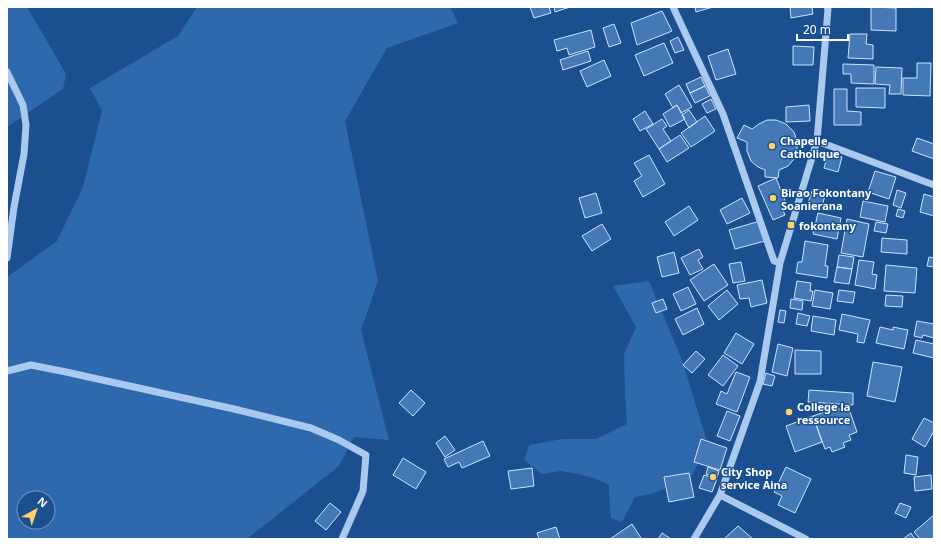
<svg xmlns="http://www.w3.org/2000/svg" width="941" height="546" font-family="'Noto Sans',sans-serif">
	<style>
		.green { fill: #2e69ad; fill-rule: evenodd }
		.building { fill: #4478b7; stroke: #cfe3fa }
		.lines { fill: none; stroke-linecap: round; stroke-linejoin: round }
		.minor { stroke: #a9c9ee; stroke-width: 7 }
		.poi-dot { fill: #ffd166; stroke: #1b4f8f; stroke-width: 1.5 }
		.labels { text-anchor: middle; dominant-baseline: central; stroke-width: 3; stroke-linejoin: round; paint-order: stroke }
		.poi-label { font-size: 11px; font-weight: bold; fill: #fff; stroke: #1b4f8f; text-anchor: start }
	</style>
	<rect width="100%" height="100%" fill="#1b4f8f"/>
	<path class="green" d="M7,7H27L66,74L63,89L7,127Z
		M197,7H450L458,23L387,48L345,121L378,281L361,330L389,440L354,437L339,466L247,539H7V277L57,241L83,187L102,111L90,88L178,36ZM24,498H48V522H24Z
		M649,281L682,360L708,445L690,479L651,494L635,497L622,522L611,518L609,496V485L596,479L583,475L561,471L542,474L524,460L529,445L562,439H596L627,424L625,393L624,354L636,327L613,286Z"/>
	<path class="building" d="M530,7H549L551,13L534,18Z
		M554,7H570L555,12Z
		M695,7H713L696,12Z
		M790,7H812L813,14L791,18Z
		M871,7L896,8V31L871,30Z
		M662,11L672,31L637,45L631,23Z
		M614,24L621,43L609,47L603,28Z
		M591,30L595,47L569,55L567,48L557,51L554,40Z
		M850,34H867L866,44L873,45V59L848,58Z
		M678,37L684,50L675,53L670,41Z
		M664,43L673,63L644,76L635,55Z
		M793,46L814,47L813,65H793Z
		M728,49L736,74L716,80L708,56Z
		M588,51L591,61L563,70L560,60Z
		M604,60L611,76L587,87L580,71Z
		M917,63H931L930,96L903,95V78H917Z
		M843,64L874,65V84L851,83V74H843Z
		M876,67L902,68L901,94H889L890,85L875,84Z
		M701,77L705,86L690,93L686,84Z
		M679,85L692,107L681,113L677,105L673,108L665,94Z
		M705,86L710,96L695,103L690,93Z
		M856,88H885V108L856,107Z
		M834,89H847V111L861,112V125H834Z
		M711,99L716,109L707,113L702,104Z
		M677,105L685,119L670,127L663,114Z
		M809,105L810,121L786,122V107Z
		M689,110L697,122L689,128L682,115Z
		M645,111L653,124L640,131L633,119Z
		M705,116L715,131L691,147L681,133Z
		M662,119L667,126L663,129L671,141L659,149L646,129Z
		M767,120H776L786,124L794,132L797,141V151L794,159L788,166L779,170L778,178L765,177V170L758,167L751,161L747,151V142L737,138L744,125L752,129L759,124Z
		M680,135L689,148L667,162L659,149Z
		M917,138L934,144V159L912,151Z
		M828,153L842,157L838,172L824,168Z
		M649,155L665,184L643,197L634,181L642,176L634,163Z
		M875,171L896,177L889,199L868,192Z
		M776,178L786,203L781,205L785,215L773,220L758,186Z
		M813,188L826,192L821,210L807,206Z
		M897,190L906,193L901,208L893,205Z
		M596,193L602,213L585,218L579,198Z
		M924,194L934,197V216L920,212Z
		M742,198L750,213L727,224L720,210Z
		M863,201L888,206L885,222L860,217Z
		M689,206L698,220L674,236L665,222Z
		M898,209L905,211L903,218L896,216Z
		M818,213L841,218L837,239L813,234Z
		M847,219L869,224L863,257L841,253Z
		M760,221L765,241L735,249L729,230Z
		M876,222L888,224L886,233L874,231Z
		M602,224L611,239L592,251L582,236Z
		M882,238L907,240V254L881,252Z
		M805,241L828,245L825,266H828L827,278L796,273L798,262H802Z
		M699,249L703,257L698,260L703,269L690,275L681,258Z
		M674,252L679,273L662,277L657,257Z
		M839,255L854,257L852,269L837,267Z
		M929,257L934,258V267L927,266Z
		M859,260L874,262L872,274L877,275L875,289L855,285Z
		M741,262L745,281L733,283L729,264Z
		M714,264L728,285L704,301L690,280Z
		M886,265L917,268L915,293L884,291Z
		M837,267L852,269L849,284L834,282Z
		M762,280L767,303L751,307L749,298L740,299L737,285Z
		M797,281L811,283L810,291H813L811,301L794,298Z
		M688,287L696,304L681,311L673,294Z
		M727,290L738,304L719,320L708,306Z
		M815,290L833,293L830,309L812,306Z
		M839,290L855,292L853,303L837,301Z
		M886,295L903,296L902,307L885,306Z
		M663,299L667,309L656,313L652,303Z
		M791,299L803,301L802,310L790,308Z
		M697,308L704,324L683,335L675,319Z
		M780,310L786,311L784,323L778,322Z
		M798,313L810,316L807,326L796,324Z
		M842,314L870,320L864,343L857,342L858,334L839,330Z
		M813,316L836,320L834,335L811,331Z
		M917,321L934,324V338L923,335L922,338L914,336Z
		M880,327L893,330V327L908,330L904,349L876,343Z
		M736,333L754,344L742,364L724,353Z
		M916,340L934,344V358L913,353Z
		M778,344L793,348L787,376L772,372Z
		M795,350L821,351V374H795Z
		M696,351L705,359L692,373L683,365Z
		M723,355L738,366L723,386L708,375Z
		M873,362L902,367L895,402L867,396Z
		M736,372L750,377L737,412L716,404L721,391L727,394Z
		M766,373L775,376L772,386L763,384Z
		M411,390L425,403L413,416L399,403Z
		M809,390L853,393V405L808,402Z
		M833,409H849L857,432L849,435L851,440L843,443L845,447L832,452L830,447L825,449L813,416Z
		M727,411L740,416L730,441L717,436Z
		M813,416L822,442L795,452L786,426Z
		M924,418L934,423V431L925,447L912,439Z
		M445,436L455,450L445,457L436,443Z
		M701,439L727,448L720,470L694,462Z
		M483,441L490,456L462,468L459,462L448,467L444,459Z
		M906,455L918,457L916,475L904,473Z
		M403,458L426,472L416,489L393,475Z
		M708,467L719,471L717,478L706,474Z
		M786,467L811,479L795,513L778,505L782,496L774,492Z
		M532,468L534,486L511,489L508,471Z
		M689,473L694,497L669,502L664,477Z
		M704,475L717,479L712,492L699,488Z
		M931,475L932,489L915,491L914,477Z
		M330,503L341,512L326,530L315,521Z
		M900,503L911,507L906,518L895,513Z
		M934,515V539H920L914,532Z
		M632,524L641,538L640,539H610Z
		M738,526L753,539H724Z
		M556,527L560,539H539L537,533Z
		M662,533L671,539H658Z
		M911,533L915,539H903Z"/>
	<g class="lines">
		<path class="minor" d="M673,7L723,114L774,261L780,263
			M7,72L23,105L26,125L24,154L14,207L7,258
			M817,141L934,185
			M7,371L31,365L66,372L234,409L311,428L339,440L366,455L363,491L342,539
			M720,495L806,539
			M694,539L720,495L760,382L780,263L817,141L828,9L827,7"/>
	</g>
	<g class="poi-dot">
		<circle cx="772" cy="146" r="4"/>
		<circle cx="773" cy="198" r="4"/>
		<rect x="787" y="221" width="8" height="8" rx="2"/>
		<circle cx="789" cy="412" r="4"/>
		<circle cx="713" cy="477" r="4"/>
	</g>
	<g class="labels">
		<g class="poi-label">
			<text x="780" y="140">Chapelle<tspan x="780" dy="13">Catholique</tspan></text>
			<text x="781" y="192">Birao Fokontany<tspan x="781" dy="13">Soanierana</tspan></text>
			<text x="799" y="225">fokontany</text>
			<text x="797" y="406">College la<tspan x="797" dy="13">ressource</tspan></text>
			<text x="721" y="471">City Shop<tspan x="721" dy="13">service Aina</tspan></text>
		</g>
	</g>
	<rect width="941" height="546" fill="none" stroke="#ffffff" stroke-width="16"/>
	<g transform="translate(36 510) rotate(40)"><circle r="19" fill="#1b4f8f" stroke="#7695bc"/>
	<path d="M0-3L7 15L0 10L-7 15Z" fill="#ffd166"/>
	<text y="-6" font-size="11" font-weight="bold" text-anchor="middle" fill="#ffffff">N</text>
	</g>
	<path d="M797 34v6h51v-6" fill="none" stroke="#ffffff" stroke-width="2"/>
	<text x="803" y="34" font-size="12" fill="#ffffff" stroke="#1b4f8f" stroke-width="3" paint-order="stroke">20 m</text>
</svg>
